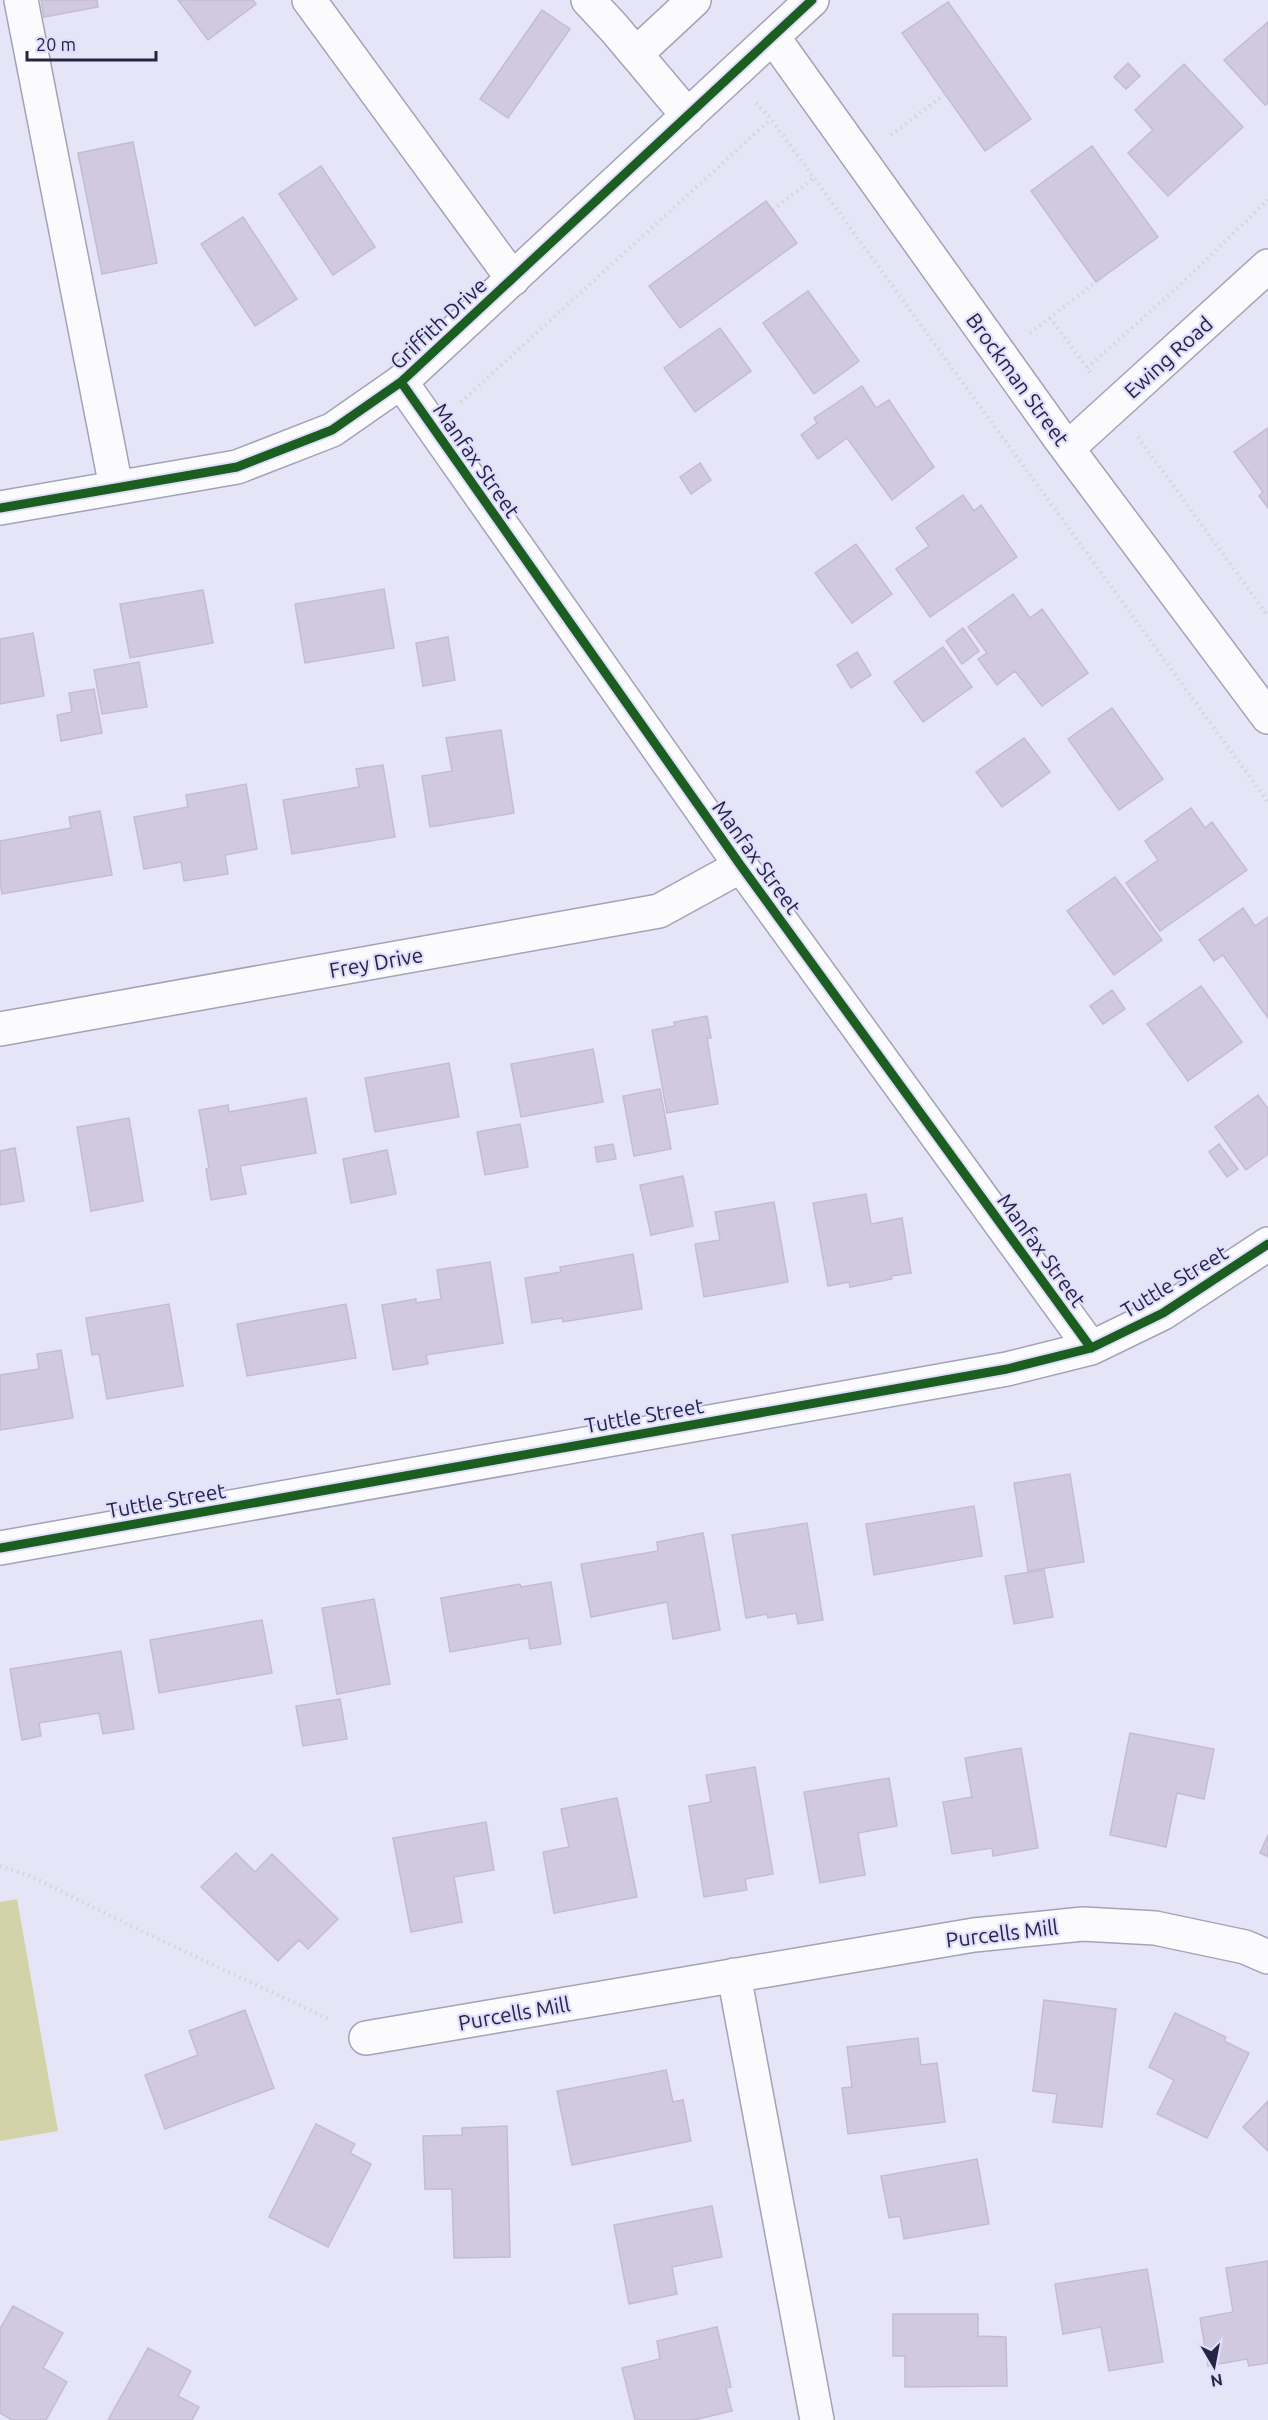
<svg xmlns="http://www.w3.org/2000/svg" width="1268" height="2420" font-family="Ubuntu,sans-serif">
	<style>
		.green { fill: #d4d2a8 }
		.building { fill: #d0c9df; stroke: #c3bcd2; stroke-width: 1.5 }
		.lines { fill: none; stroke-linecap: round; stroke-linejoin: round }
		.minor-casing { stroke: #a3a2b7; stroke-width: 36 }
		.path { stroke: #d3d3d9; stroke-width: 4; stroke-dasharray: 1.5 4.5; stroke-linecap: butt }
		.minor { stroke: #fbfbfe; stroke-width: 33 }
		.cycleway-casing { stroke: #dfdefe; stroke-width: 13 }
		.cycleway { stroke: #1b5e20; stroke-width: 9 }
		.labels { text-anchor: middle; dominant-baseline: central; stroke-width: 4.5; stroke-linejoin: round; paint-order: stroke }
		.street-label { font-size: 21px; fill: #272443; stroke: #dfdefe }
	</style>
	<rect width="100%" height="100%" fill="#e6e5f7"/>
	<path class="green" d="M17,1899L58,2131L0,2141V1902Z"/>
	<path class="building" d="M41,0H97L98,7L44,17Z
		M178,0H253L256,4L208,40Z
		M948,2L1031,119L985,151L902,33Z
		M542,10L570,29L508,118L480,99Z
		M1268,22V103L1265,105L1224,60Z
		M1128,63L1140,76L1126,89L1114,77Z
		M1184,64L1243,127L1168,196L1128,153L1153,130L1135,110Z
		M133,142L157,263L102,274L78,153Z
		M1092,146L1158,237L1096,282L1031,191Z
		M321,166L375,247L333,275L279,194Z
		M766,201L797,243L680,328L649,286Z
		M243,217L297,299L255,326L201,244Z
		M808,291L859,361L814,394L763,323Z
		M720,328L751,371L695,412L664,368Z
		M862,386L876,408L889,400L934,467L892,500L847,438L818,459L801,435L817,423L814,418Z
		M1268,428V508L1259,496L1263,492L1234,452Z
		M700,463L711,480L691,494L680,477Z
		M963,495L974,511L981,505L1017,557L930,617L896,569L929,546L916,528Z
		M856,544L892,594L852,623L815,573Z
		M384,589L394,648L305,663L295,604Z
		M203,590L213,643L130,658L120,604Z
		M1013,594L1030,618L1042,609L1088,673L1042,706L1015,671L997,685L978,659L987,653L968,627Z
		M963,628L979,651L962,664L946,641Z
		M33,633L44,696L0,704V639Z
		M448,637L455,680L423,686L416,643Z
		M943,647L972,687L923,722L894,682Z
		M857,652L871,675L851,688L837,665Z
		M139,662L147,707L102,714L94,670Z
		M94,689L102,733L61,741L57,715L72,712L69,693Z
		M1112,708L1163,779L1119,810L1068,739Z
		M501,730L514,813L430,827L422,776L452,771L446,738Z
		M1024,738L1050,772L1002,807L976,772Z
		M383,765L395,837L292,854L283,800L359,787L356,769Z
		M246,784L257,849L225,855L228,874L184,881L181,862L144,869L134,817L188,807L186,795Z
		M1191,808L1205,828L1212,822L1247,870L1160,931L1126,883L1158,860L1145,841Z
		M100,811L112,875L2,894L0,881V841L71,828L69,817Z
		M1115,877L1162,940L1114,975L1067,911Z
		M1243,908L1255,926L1268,917V1018L1223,955L1214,961L1199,940Z
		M1201,986L1242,1042L1188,1081L1147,1024Z
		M1112,990L1125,1009L1103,1024L1090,1006Z
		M707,1016L711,1038H707L718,1104L667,1113L652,1030L675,1026L674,1022Z
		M593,1049L603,1102L521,1117L511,1064Z
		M449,1063L459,1117L375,1132L365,1078Z
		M660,1089L671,1149L634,1156L623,1096Z
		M1258,1095L1268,1109V1154L1246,1170L1215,1127Z
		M306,1098L316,1153L240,1166L246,1194L211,1200L206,1169L209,1168L199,1110L228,1105L229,1112Z
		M129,1118L143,1201L91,1211L77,1127Z
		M520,1124L528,1167L485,1175L477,1132Z
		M613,1144L616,1159L597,1162L595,1147Z
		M1219,1144L1238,1169L1227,1177L1209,1152Z
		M15,1148L24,1201L0,1205V1151Z
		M387,1150L396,1194L351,1203L343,1159Z
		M683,1176L693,1226L651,1235L640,1185Z
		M866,1194L871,1224L902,1218L911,1273L891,1276L892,1279L850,1287L849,1282L828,1286L813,1203Z
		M774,1202L788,1282L704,1297L695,1244L720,1240L715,1212Z
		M633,1254L642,1309L563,1322L562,1318L532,1323L525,1278L561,1272L560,1267Z
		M490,1262L503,1343L426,1355L428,1364L393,1370L382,1305L416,1299V1303L441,1299L437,1270Z
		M169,1304L183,1386L107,1399L99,1354L92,1355L86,1318Z
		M346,1304L356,1358L247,1376L237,1324Z
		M61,1350L73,1418L0,1430V1375L39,1369L37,1354Z
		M1070,1474L1084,1562L1028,1571L1014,1483Z
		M974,1506L982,1556L874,1575L866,1524Z
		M807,1523L823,1620L798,1624L796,1613L768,1618L767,1614L746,1618L732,1535Z
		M703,1533L720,1630L673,1639L667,1602L591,1617L581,1564L658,1551L657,1542Z
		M1044,1570L1053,1617L1014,1624L1005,1576Z
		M551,1582L561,1644L530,1649L528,1638L450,1652L441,1598L520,1584L521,1587Z
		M374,1599L390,1684L337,1694L322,1608Z
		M262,1620L272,1673L159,1693L150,1640Z
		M121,1651L134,1729L103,1734L99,1713L39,1723L41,1736L22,1740L10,1669Z
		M340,1699L347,1739L303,1746L296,1706Z
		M1130,1733L1214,1749L1204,1799L1177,1793L1166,1847L1110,1835Z
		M1021,1748L1038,1848L993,1856L992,1848L952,1854L943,1802L972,1797L965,1758Z
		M755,1767L773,1874L745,1879L747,1890L704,1897L689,1806L711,1802L706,1775Z
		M889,1778L897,1826L858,1833L865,1875L820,1883L804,1792Z
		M617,1798L637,1897L554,1913L543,1852L569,1847L561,1809Z
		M486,1822L494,1870L454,1877L462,1922L411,1932L393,1838Z
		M1268,1835V1857L1260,1853Z
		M236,1853L255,1872L272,1854L338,1919L308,1949L299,1940L278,1961L201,1887Z
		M1044,2000L1116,2009L1102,2127L1053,2122L1057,2094L1033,2091Z
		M245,2010L274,2088L165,2129L145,2075L198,2055L189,2031Z
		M1175,2013L1226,2037L1224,2041L1249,2053L1207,2138L1157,2114L1174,2080L1149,2067Z
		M918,2038L921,2065L937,2063L945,2122L848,2134L842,2088L852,2087L847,2047Z
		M666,2070L673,2102L683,2100L691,2141L572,2165L557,2091Z
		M1268,2101V2151L1243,2127Z
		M316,2124L355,2144L350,2153L371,2164L328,2247L269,2217Z
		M507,2126L510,2257L454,2258L452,2189H425L423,2136L462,2135V2128Z
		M977,2159L989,2224L904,2239L900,2216L889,2218L881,2176Z
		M712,2206L722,2257L672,2267L677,2294L629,2304L614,2225Z
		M1268,2261V2363L1249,2366L1247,2359L1208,2366L1200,2318L1233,2312L1226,2268Z
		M1147,2269L1163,2362L1109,2371L1101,2327L1063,2334L1055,2284Z
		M13,2306L63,2333L43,2368L67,2382L46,2420H12L0,2413V2329Z
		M893,2314H978V2336L1006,2337L1007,2386L905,2387V2356H893Z
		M717,2327L731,2387L726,2388L732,2411L694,2420H635L622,2368L660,2359L657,2341Z
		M148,2348L191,2371L178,2396L199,2407L192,2420H108Z"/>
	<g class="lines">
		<g class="minor-casing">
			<path id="minor" d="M21,0L116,487
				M309,0L513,279
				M588,0L614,28L688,116
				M773,37L1061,440L1268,717
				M636,54L694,0
				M401,382L741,866L1091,1348
				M1068,448L1268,266
				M0,508L237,467L332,430L401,382L812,0
				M0,1029L659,911L741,866
				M0,1548L1007,1369L1091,1348L1163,1313L1268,1244
				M734,1975L817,2420
				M366,2038L974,1935L1083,1924L1155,1928L1245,1947L1268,1957"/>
		</g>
		<path class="path" d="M756,103L771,119L1268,802
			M891,135L945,94
			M773,210L812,179
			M1050,318L1091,373
			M1030,333L1096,282
			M1087,368L1183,282L1268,200
			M461,402L771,119
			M1138,437L1268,616
			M0,1866L28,1875L137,1929L331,2020"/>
		<use href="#minor" class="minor"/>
		<g class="cycleway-casing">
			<path id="cycleway" d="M401,382L741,866L1091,1348
				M0,508L237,467L332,430L401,382L812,0
				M0,1548L1007,1369L1091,1348L1163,1313L1268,1244"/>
		</g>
		<use href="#cycleway" class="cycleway"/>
	</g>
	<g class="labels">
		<g class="street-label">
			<text transform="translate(438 323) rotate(-43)">Griffith Drive</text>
			<text transform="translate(1168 357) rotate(-42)">Ewing Road</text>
			<text transform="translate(1018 379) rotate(54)">Brockman Street</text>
			<text transform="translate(477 460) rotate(55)">Manfax Street</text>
			<text transform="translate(757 857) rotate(54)">Manfax Street</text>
			<text transform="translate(376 962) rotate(-10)">Frey Drive</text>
			<text transform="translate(1042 1250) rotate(54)">Manfax Street</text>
			<text transform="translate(1174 1281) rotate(-31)">Tuttle Street</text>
			<text transform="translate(644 1415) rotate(-10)">Tuttle Street</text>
			<text transform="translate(166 1500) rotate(-10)">Tuttle Street</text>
			<text transform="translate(1002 1933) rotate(-7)">Purcells Mill</text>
			<text transform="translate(514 2013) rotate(-10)">Purcells Mill</text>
		</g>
	</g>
	<g transform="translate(1214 2366) rotate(170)" stroke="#dfdefe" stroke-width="4.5" paint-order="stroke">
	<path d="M0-4.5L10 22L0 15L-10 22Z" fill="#272443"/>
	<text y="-9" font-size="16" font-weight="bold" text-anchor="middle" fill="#272443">N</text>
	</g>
	<path d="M27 51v9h129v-9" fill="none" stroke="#272443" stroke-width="3"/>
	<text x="36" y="51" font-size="18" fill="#272443" stroke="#dfdefe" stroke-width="4.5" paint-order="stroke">20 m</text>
</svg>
